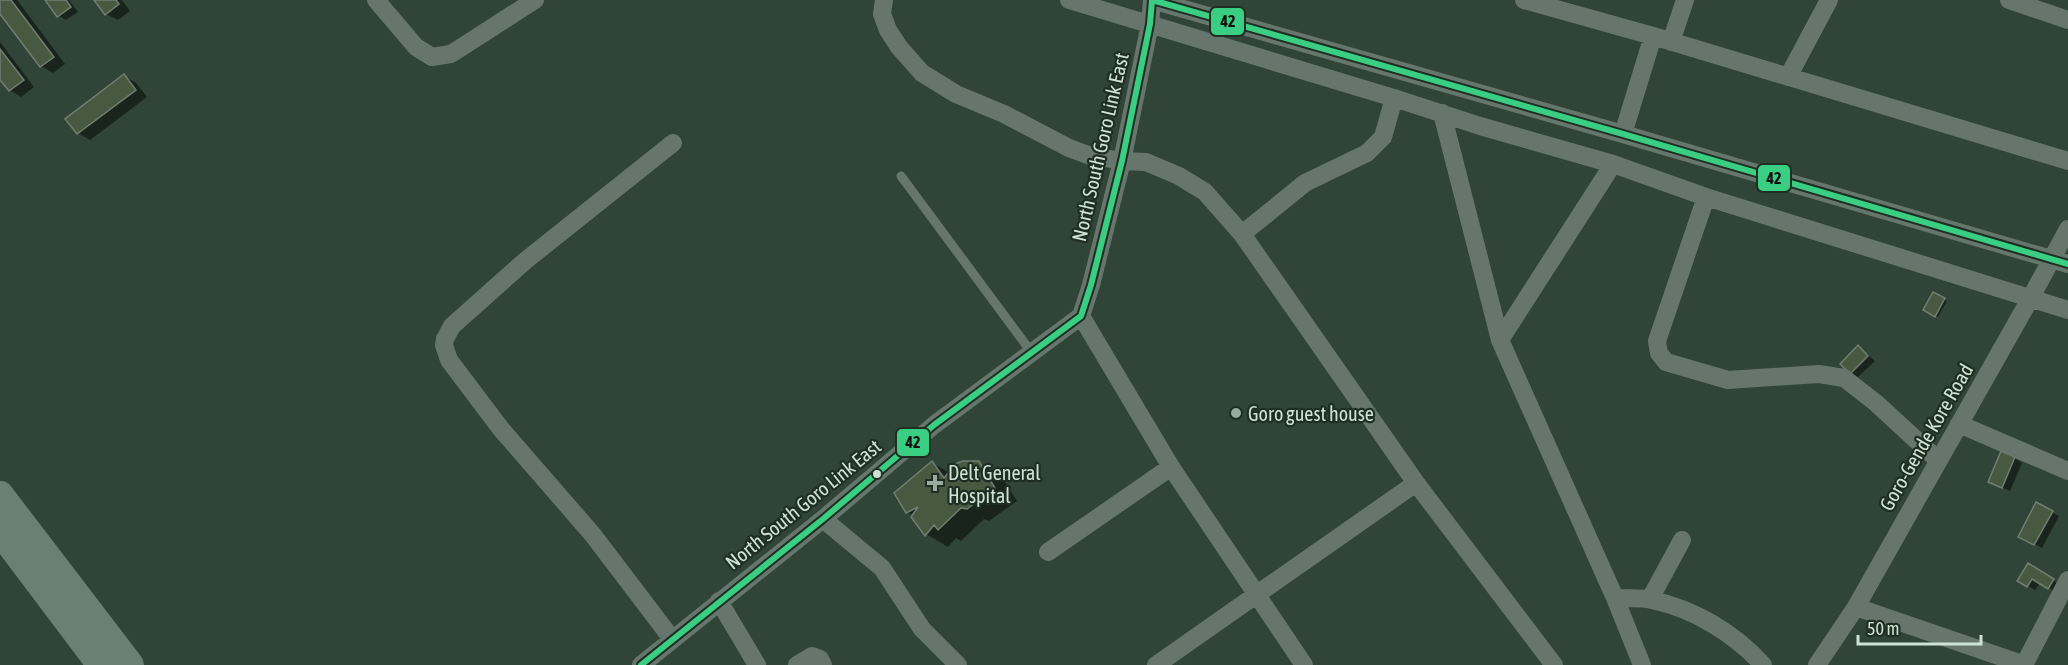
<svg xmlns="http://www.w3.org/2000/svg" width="2068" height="665" font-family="'Asap Condensed',sans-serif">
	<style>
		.shadow { fill: #0007 }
		.building { fill: #475a41; stroke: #717e71; stroke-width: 1.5 }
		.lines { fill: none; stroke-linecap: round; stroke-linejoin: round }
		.lane { stroke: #67766d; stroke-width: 9 }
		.street { stroke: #67766d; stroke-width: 18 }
		.primary { stroke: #6b8072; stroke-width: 28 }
		.bus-1-casing { stroke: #1e2e23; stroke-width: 10 }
		.bus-1 { stroke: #3ace82; stroke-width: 6 }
		.poi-dot { fill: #97ab9e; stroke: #1e2e23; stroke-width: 2 }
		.bus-dot { fill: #cfe3d5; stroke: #1e2e23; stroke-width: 2 }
		.labels { text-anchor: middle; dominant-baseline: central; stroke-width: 4.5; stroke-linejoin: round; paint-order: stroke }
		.street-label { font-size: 20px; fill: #cfe3d5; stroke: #1e2e23 }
		.poi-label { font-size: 20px; fill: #cfe3d5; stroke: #1e2e23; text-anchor: start }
		.line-badge { stroke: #1e2e23; stroke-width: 2 }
		.pale-badge-label { font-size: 16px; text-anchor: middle; font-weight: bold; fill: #111 }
	</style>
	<rect width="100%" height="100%" fill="#304437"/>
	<path class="shadow" d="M0,0H17L65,64L53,73L41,66L0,11Z
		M47,0H69L78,12L66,20L59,16Z
		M96,0H122L130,11L118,20L106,14Z
		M0,42L34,87L21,97L10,90L0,78Z
		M124,76L136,83L147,97L90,140L78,133Z
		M1934,294L1947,301L1938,317L1925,310Z
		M1858,347L1875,361L1858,377L1851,373Z
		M2014,458L2022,463L2010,491L1990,482Z
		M932,463L950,473L978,463L1001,476L1017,501L989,521L984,519L961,541L956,538L948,547L926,534L914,516L907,512L896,493Z
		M2037,504L2059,516L2042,548L2020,536Z
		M2029,565L2061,585L2056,592L2040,583L2035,590L2020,581Z"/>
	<path class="building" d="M0,0H11L54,57L40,67L0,14Z
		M45,0H66L71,7L57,17Z
		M94,0H116L119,4L105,15Z
		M0,49L24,80L9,91L0,80Z
		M124,74L136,90L77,134L65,119Z
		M1933,292L1945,298L1935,317L1923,310Z
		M1858,345L1868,356L1850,374L1840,364Z
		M2001,451L2015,457L2002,488L1988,482Z
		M932,461L944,478L955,464L963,461H979L995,488L967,509L961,508L938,530L934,525L925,536L911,517L918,507L906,513L894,493Z
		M2036,502L2053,511L2034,545L2018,537Z
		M2028,563L2054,579L2048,589L2032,579L2027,587L2017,581Z"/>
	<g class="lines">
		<path class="lane" d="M901,176L1032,353"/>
		<path class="street" d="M376,0L416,47L432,57L451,54L535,0
			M884,0L882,14L888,30L899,47L922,73L956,94L1004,114L1069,148L1088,155L1122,161L1146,162L1179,176L1205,192L1242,234L1416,483L1554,665
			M1069,0L1394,98L1480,126L1613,164L1706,197L2068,310
			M1524,0L1653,36L2068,161
			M2009,0L2068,20
			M1671,42L1685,0
			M1788,77L1829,0
			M1442,113L1500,340L1615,598L1642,665
			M1623,134L1653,36
			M1706,197L1657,341L1659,353L1666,362L1728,380L1819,374L1844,378L1876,403L1938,460
			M1242,234L1305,183L1367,153L1383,137L1394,98
			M1081,316L1171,467L1304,665
			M1500,340L1613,164
			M1959,424L2068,471
			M823,519L882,568L922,629L958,665
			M1048,552L1171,467
			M1615,598C1627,599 1640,597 1652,600C1694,609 1734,633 1763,665
			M1650,599L1682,540
			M719,601L757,665
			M1856,607L2025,665
			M672,639L593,535L501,429L449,360L444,345L445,339L452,326L525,261L673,143
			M641,665L823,519L934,425L1081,316L1091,285L1122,161L1150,24L1152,0L1623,134L2068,264
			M797,665L812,656L820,659L823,665
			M1156,665L1416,483
			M1817,665L1856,607L2030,299L2068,229
			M2024,665L2068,580"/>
		<path class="primary" d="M0,495L130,665
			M0,531L101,665"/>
		<g class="bus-1-casing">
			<path id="bus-1" d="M641,665L823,519L934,425L1081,316L1091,285L1122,161L1150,24L1152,0L1623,134L2068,264"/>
		</g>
		<use href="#bus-1" class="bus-1"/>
	</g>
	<g class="poi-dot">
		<circle cx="1236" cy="413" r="6"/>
		<path d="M932 474h6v6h6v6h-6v6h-6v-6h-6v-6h6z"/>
	</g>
	<circle class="bus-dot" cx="877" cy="474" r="5"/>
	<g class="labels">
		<g class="street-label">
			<text transform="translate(1100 147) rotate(-77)">North South Goro Link East</text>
			<text transform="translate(1926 437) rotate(-60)">Goro-Gende Kore Road</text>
			<text transform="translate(803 504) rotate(-39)">North South Goro Link East</text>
		</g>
		<g class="poi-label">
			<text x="1248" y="413">Goro guest house</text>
			<text x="948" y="472">Delt General<tspan x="948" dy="23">Hospital</tspan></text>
		</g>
	</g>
	<g class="line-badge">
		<rect x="1210" y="7" width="35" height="29" rx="6" fill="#3ace82"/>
		<rect x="1757" y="164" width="34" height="28" rx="6" fill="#3ace82"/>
		<rect x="896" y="428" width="34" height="29" rx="6" fill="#3ace82"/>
	</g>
	<g class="pale-badge-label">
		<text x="1228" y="27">42</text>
		<text x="1774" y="184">42</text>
		<text x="913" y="448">42</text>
	</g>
	<path d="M1858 635v9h123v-9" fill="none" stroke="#cfe3d5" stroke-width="3"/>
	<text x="1867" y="635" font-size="18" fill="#cfe3d5" stroke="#1e2e23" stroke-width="4.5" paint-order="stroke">50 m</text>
</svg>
